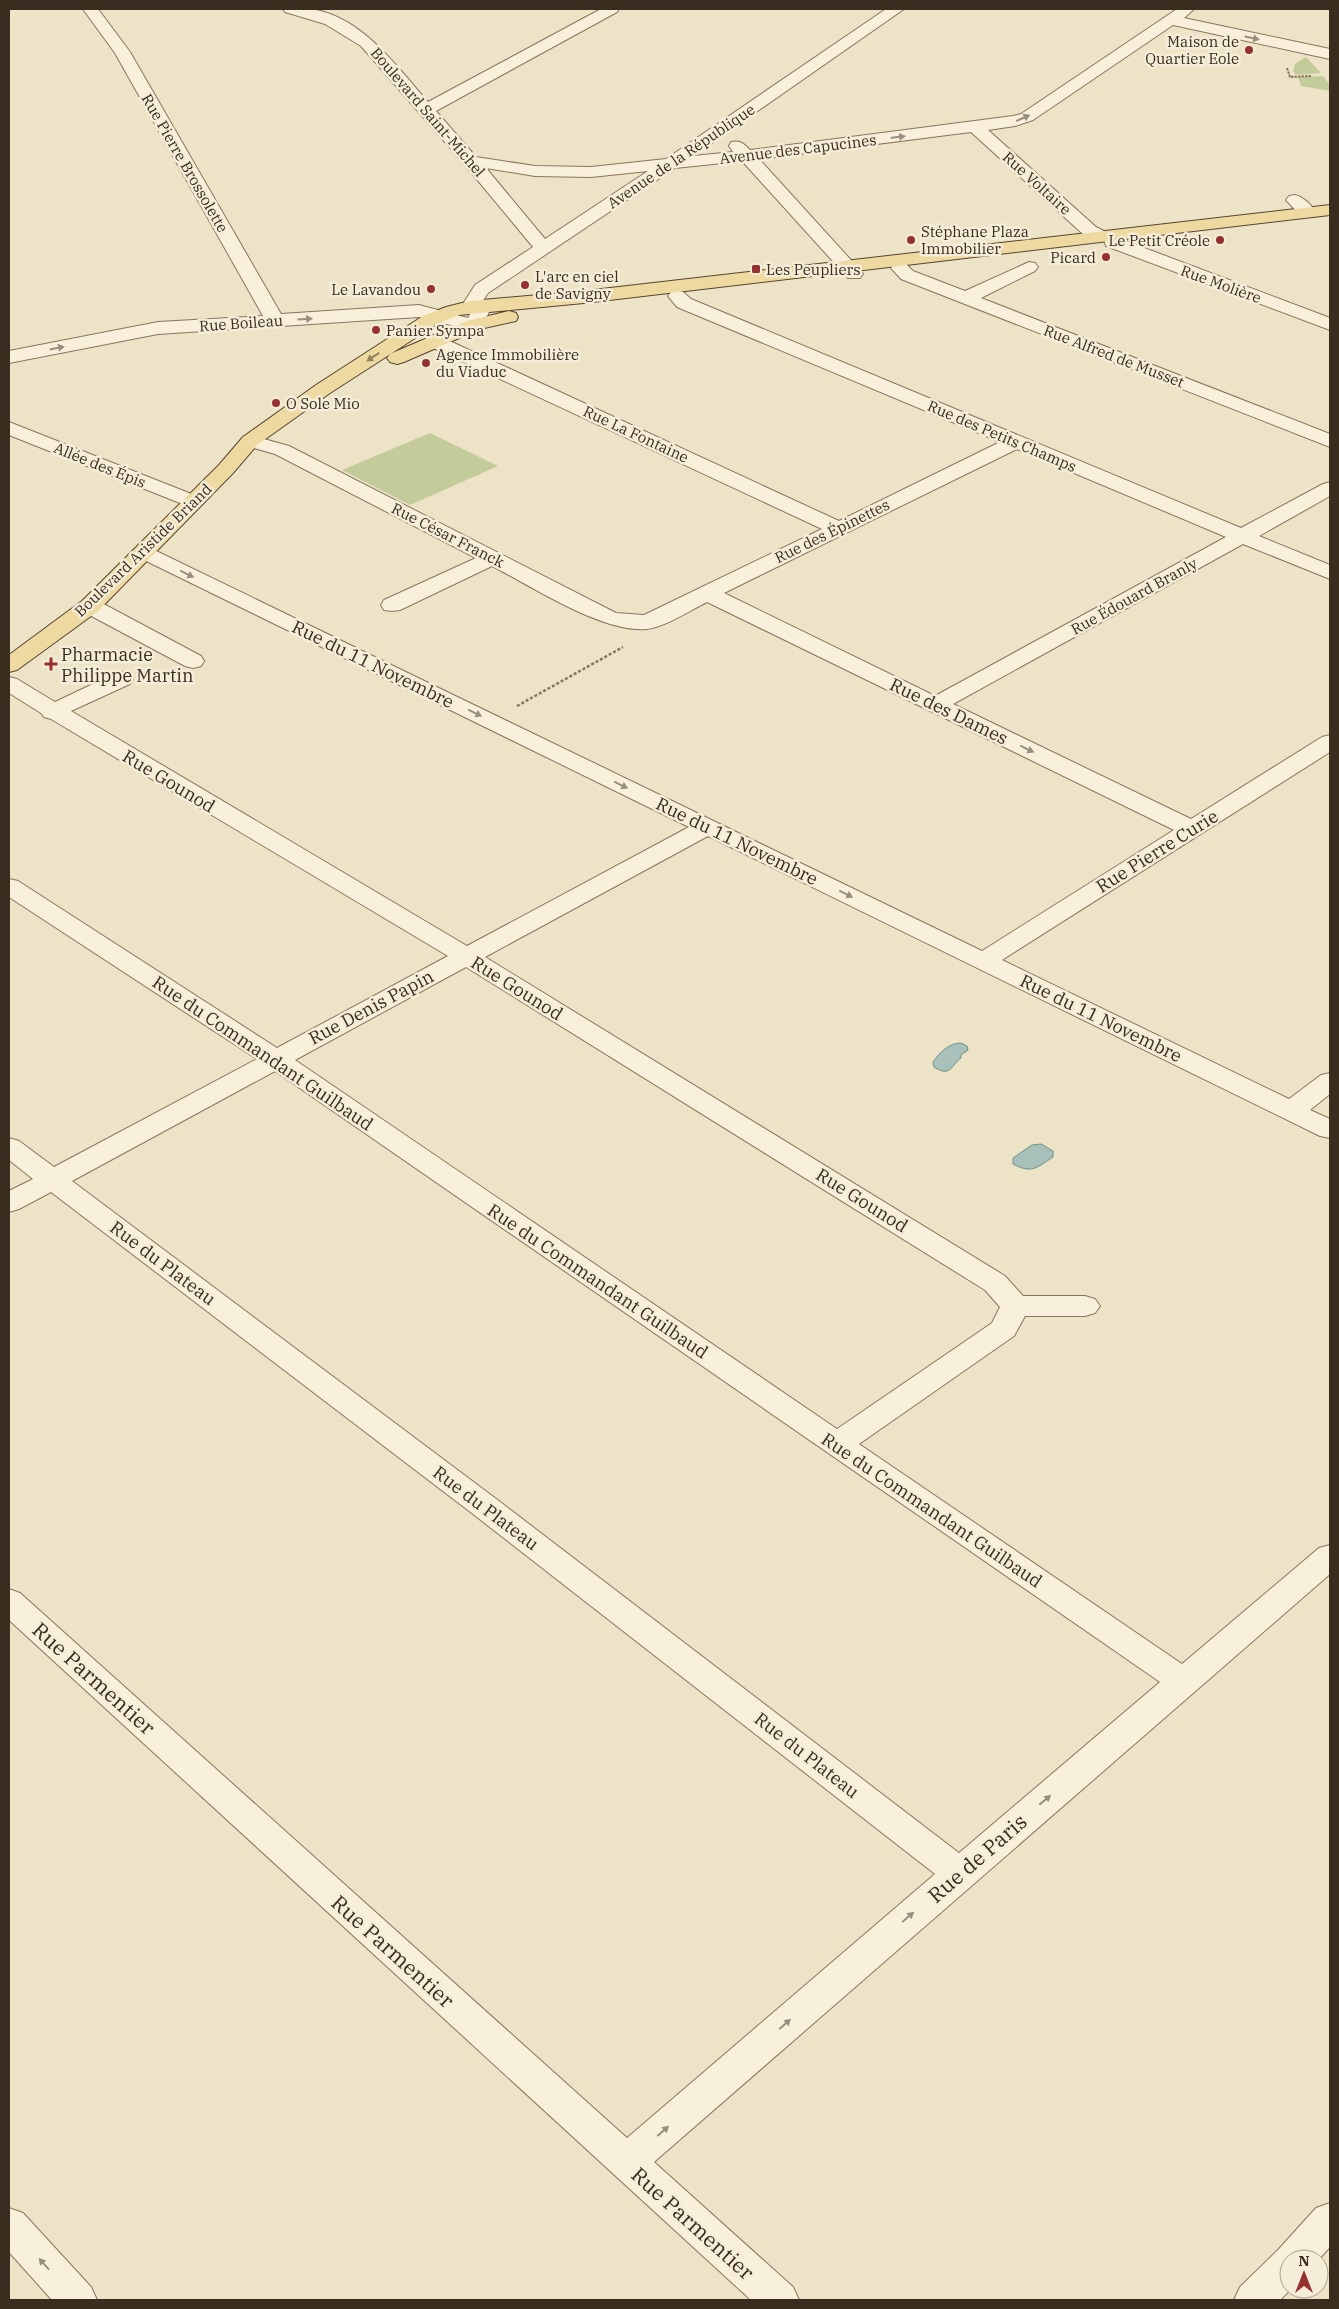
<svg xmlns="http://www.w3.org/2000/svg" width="1339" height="2309" font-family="'IBM Plex Serif',serif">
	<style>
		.green { fill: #c4cb9b }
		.water { fill: #a8c1bb; stroke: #6f8f89 }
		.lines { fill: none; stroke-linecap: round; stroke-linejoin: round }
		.minor-casing { stroke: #88765d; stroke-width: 2 }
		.major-casing { stroke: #564431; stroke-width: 2 }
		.path-far1 { stroke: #88765d; stroke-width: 2; stroke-dasharray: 2.5 1; stroke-linecap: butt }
		.path { stroke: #88765d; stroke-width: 2.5; stroke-dasharray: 3 2; stroke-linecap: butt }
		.minor { fill: #f8f0db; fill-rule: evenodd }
		.major { fill: #eed9a1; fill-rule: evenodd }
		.oneway { fill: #988e7e }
		.oneway2 { fill: #948360 }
		.poi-dot { fill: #95322f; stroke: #f5edd7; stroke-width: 2 }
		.labels { text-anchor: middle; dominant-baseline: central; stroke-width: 5; stroke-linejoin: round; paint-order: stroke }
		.far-poi-label { font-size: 15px; fill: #392d20; stroke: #f5edd7; text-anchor: start }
		.far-street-label { font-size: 15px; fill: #392d20; stroke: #f5edd7 }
		.poi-label { font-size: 18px; fill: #392d20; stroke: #f5edd7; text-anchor: start }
		.street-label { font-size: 18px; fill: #392d20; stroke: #f5edd7 }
		.near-street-label { font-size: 21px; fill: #392d20; stroke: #f5edd7 }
	</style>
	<rect width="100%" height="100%" fill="#ede3c7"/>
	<path class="green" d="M1306,57L1321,73L1296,75L1293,71L1295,64Z
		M1323,76L1330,85V91L1301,86L1298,77Z
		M430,433L498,466L410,505L342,470Z"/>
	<path class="water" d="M961,1043L967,1046L968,1050L961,1055V1058C951,1065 951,1078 934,1067L933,1062C940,1052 949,1043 961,1043Z
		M1041,1144L1053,1151V1157C1036,1168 1032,1174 1013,1164V1158L1032,1145Z"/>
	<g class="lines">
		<g class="minor-casing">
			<path id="minor" d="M83,9H98L130,52L281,314L419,305L468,318L470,314L461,307L475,285L533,247L465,165L361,46L325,24L285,12L283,9C291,9 301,8 309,9C360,14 397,67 428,102L601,9H619L617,12L436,111L476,157L535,166L591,167L666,159L886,9H904L693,156L733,152L729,146L731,142C741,140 744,144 750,150L1013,116L1021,114L1177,9H1194L1184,18L1330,49V59L1173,25L1033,120L1015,126L988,130L1096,227L1106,232L1108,238H1118L1330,318V330L1106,246L1104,240H1094L1084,235L971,132L759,159L860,270L863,274L860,278H848L742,161L675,168L488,293L480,305L489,312L481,329L474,331L419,317L158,334L9,363V351L158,322L263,316L115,53ZM486,168L535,176L591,177L648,171L545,239Z
				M1295,195C1304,197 1311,205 1316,212L1313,216H1301L1286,200L1289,196Z
				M1029,262L1035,263L1038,267L1035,271L981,298L1330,434V447L901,279L891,268L894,264H906L913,271L965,291Z
				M677,290L683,292L691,299L1241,528L1323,484L1330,482V496L1259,536L1330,565V579L1243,544L953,704L1191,819L1322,737L1330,735V752L1002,960L1289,1099L1321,1075L1330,1073V1094L1310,1110L1330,1119V1138L1320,1136L708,836L485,957L1005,1276L1023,1296H1085L1095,1299L1100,1306L1095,1313L1085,1316H1025L1014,1336L859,1444L1182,1664L1319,1548L1330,1545V1574L654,2162L793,2287L799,2300H751L9,1620V1589L20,1593L627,2138L935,1874L473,1514L51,1192L19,1209L9,1212V1191L33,1179L9,1160V1138L19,1141L54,1167L257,1059L9,897V879L18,881L277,1048L448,956L51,719L44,717L41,713L9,693V677L17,679L55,702L114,674L122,672L130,674L133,679L130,684L71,711L467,946L689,827L136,556L132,552L136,548L143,546L150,548L982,951L1174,830L707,602C691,610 665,627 647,629C602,633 533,587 492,566L400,610L392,611L384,610L381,605L384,600L476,558L275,454L243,445L240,441L243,437L250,435L289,446L616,613L644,615L822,529L427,345L425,341L427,337L434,335L441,337L839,521L1000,442L677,307L668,296L671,292ZM1017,449L1226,537L935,696L724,593ZM466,967L985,1290L1000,1307L992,1323L837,1429L295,1060ZM275,1071L1160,1682L959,1853L495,1498L72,1181Z
				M9,422L199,497L202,501L199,505L192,507L185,505L9,435Z
				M90,600L98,601L201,656L204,661L201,666L193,668L185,666L82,611L79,606L82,601Z
				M1330,2203V2247L1319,2259H1289V2289H1291L1280,2300H1234L1240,2287L1278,2250L1316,2208Z
				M9,2208L23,2213L91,2287L97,2300H52L9,2252Z"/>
		</g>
		<g class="major-casing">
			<path id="major" d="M1330,205V215L584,303L459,315L437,324L330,393L257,445L233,473L98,611L17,670L9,672V655L82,601L219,465L243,437L316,385L423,316L446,307L470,301L584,291Z
				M509,311L516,313L518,317L516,321L480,329L404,362L397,364L390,362L387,358L390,354L467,321Z"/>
		</g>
		<path class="path-far1" d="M1287,68L1290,77L1312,76"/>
		<path class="path" d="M517,706L623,647"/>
		<use href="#minor" class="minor"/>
		<use href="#major" class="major"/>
	</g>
	<defs><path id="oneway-solid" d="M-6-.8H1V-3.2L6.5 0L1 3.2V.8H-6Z" transform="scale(1.25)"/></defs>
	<g class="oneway">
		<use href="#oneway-solid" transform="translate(1252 38) rotate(12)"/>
		<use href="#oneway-solid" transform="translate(1023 118) rotate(-24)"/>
		<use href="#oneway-solid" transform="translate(898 137) rotate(-7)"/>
		<use href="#oneway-solid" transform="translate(305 319) rotate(-4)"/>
		<use href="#oneway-solid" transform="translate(57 348) rotate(-11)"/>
		<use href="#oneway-solid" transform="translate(187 574) rotate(26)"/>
		<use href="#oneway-solid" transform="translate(475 713) rotate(26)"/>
		<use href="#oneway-solid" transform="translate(1027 749) rotate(26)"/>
		<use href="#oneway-solid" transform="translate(621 785) rotate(26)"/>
		<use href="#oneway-solid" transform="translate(846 894) rotate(26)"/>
		<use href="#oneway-solid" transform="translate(1045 1800) rotate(-40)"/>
		<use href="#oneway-solid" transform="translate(908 1917) rotate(-41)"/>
		<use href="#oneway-solid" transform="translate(785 2024) rotate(-41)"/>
		<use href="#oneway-solid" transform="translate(663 2131) rotate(-41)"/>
		<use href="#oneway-solid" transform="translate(44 2264) rotate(-132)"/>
	</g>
	<use class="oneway2" href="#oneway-solid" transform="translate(373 357) rotate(147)"/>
	<g class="poi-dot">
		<circle cx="1249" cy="50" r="5"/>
		<circle cx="911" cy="240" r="5"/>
		<circle cx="1220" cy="240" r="5"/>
		<circle cx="1106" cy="257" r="5"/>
		<rect x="751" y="264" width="10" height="10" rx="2.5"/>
		<circle cx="525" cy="285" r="5"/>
		<circle cx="431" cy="289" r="5"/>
		<circle cx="376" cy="330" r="5"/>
		<circle cx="426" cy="363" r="5"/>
		<circle cx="276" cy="403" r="5"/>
		<path d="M48.5 656.5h5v5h5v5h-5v5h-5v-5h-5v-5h5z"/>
	</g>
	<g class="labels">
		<g class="far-poi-label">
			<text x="1239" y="41" text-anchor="end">Maison de<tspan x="1239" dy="17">Quartier Eole</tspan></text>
			<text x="921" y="231">Stéphane Plaza<tspan x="921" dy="17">Immobilier</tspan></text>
			<text x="1210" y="240" text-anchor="end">Le Petit Créole</text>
			<text x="1096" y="257" text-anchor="end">Picard</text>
			<text x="766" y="269">Les Peupliers</text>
			<text x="535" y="276">L'arc en ciel<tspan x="535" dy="17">de Savigny</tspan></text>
			<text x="421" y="289" text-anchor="end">Le Lavandou</text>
			<text x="386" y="330">Panier Sympa</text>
			<text x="436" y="354">Agence Immobilière<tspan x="436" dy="17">du Viaduc</tspan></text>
			<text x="286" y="403">O Sole Mio</text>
		</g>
		<g class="far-street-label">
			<text transform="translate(428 112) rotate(49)">Boulevard Saint-Michel</text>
			<text transform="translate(798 149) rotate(-7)">Avenue des Capucines</text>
			<text transform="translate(681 156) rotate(-34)">Avenue de la République</text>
			<text transform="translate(185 163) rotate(60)">Rue Pierre Brossolette</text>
			<text transform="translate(1037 183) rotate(42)">Rue Voltaire</text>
			<text transform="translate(1221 284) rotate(20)">Rue Molière</text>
			<text transform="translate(241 323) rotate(-4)">Rue Boileau</text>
			<text transform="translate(1114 356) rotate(21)">Rue Alfred de Musset</text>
			<text transform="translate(636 434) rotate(25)">Rue La Fontaine</text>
			<text transform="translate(1002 436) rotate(23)">Rue des Petits Champs</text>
			<text transform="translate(100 465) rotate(22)">Allée des Épis</text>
			<text transform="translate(832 531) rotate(-26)">Rue des Épinettes</text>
			<text transform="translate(448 535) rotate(27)">Rue César Franck</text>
			<text transform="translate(143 550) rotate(-44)">Boulevard Aristide Briand</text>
			<text transform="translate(1134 596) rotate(-29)">Rue Édouard Branly</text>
		</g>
		<g class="poi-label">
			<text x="61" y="654">Pharmacie<tspan x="61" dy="21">Philippe Martin</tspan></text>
		</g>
		<g class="street-label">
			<text transform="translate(373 664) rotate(26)">Rue du 11 Novembre</text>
			<text transform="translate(949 711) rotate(26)">Rue des Dames</text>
			<text transform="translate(169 781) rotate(31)">Rue Gounod</text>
			<text transform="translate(737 841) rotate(26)">Rue du 11 Novembre</text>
			<text transform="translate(1157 851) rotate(-32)">Rue Pierre Curie</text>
			<text transform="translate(517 988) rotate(32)">Rue Gounod</text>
			<text transform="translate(371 1007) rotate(-28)">Rue Denis Papin</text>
			<text transform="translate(1101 1018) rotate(26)">Rue du 11 Novembre</text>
			<text transform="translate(263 1053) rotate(34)">Rue du Commandant Guilbaud</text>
			<text transform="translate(862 1200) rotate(32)">Rue Gounod</text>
			<text transform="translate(163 1263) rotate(37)">Rue du Plateau</text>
			<text transform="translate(598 1281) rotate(34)">Rue du Commandant Guilbaud</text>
			<text transform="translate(486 1508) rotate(37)">Rue du Plateau</text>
			<text transform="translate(932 1510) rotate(34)">Rue du Commandant Guilbaud</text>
			<text transform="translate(807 1755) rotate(38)">Rue du Plateau</text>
		</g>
		<g class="near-street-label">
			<text transform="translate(94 1678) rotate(42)">Rue Parmentier</text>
			<text transform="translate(977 1858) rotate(-41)">Rue de Paris</text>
			<text transform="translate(393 1951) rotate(42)">Rue Parmentier</text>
			<text transform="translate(693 2223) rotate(42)">Rue Parmentier</text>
		</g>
	</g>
	<rect width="1339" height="2309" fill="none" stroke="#392d20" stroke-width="20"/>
	<g transform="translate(1304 2274)"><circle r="24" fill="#f5edd7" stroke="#aaa08e"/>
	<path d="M0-4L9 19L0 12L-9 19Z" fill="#95322f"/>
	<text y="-8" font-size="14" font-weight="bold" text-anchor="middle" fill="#392d20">N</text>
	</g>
</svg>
